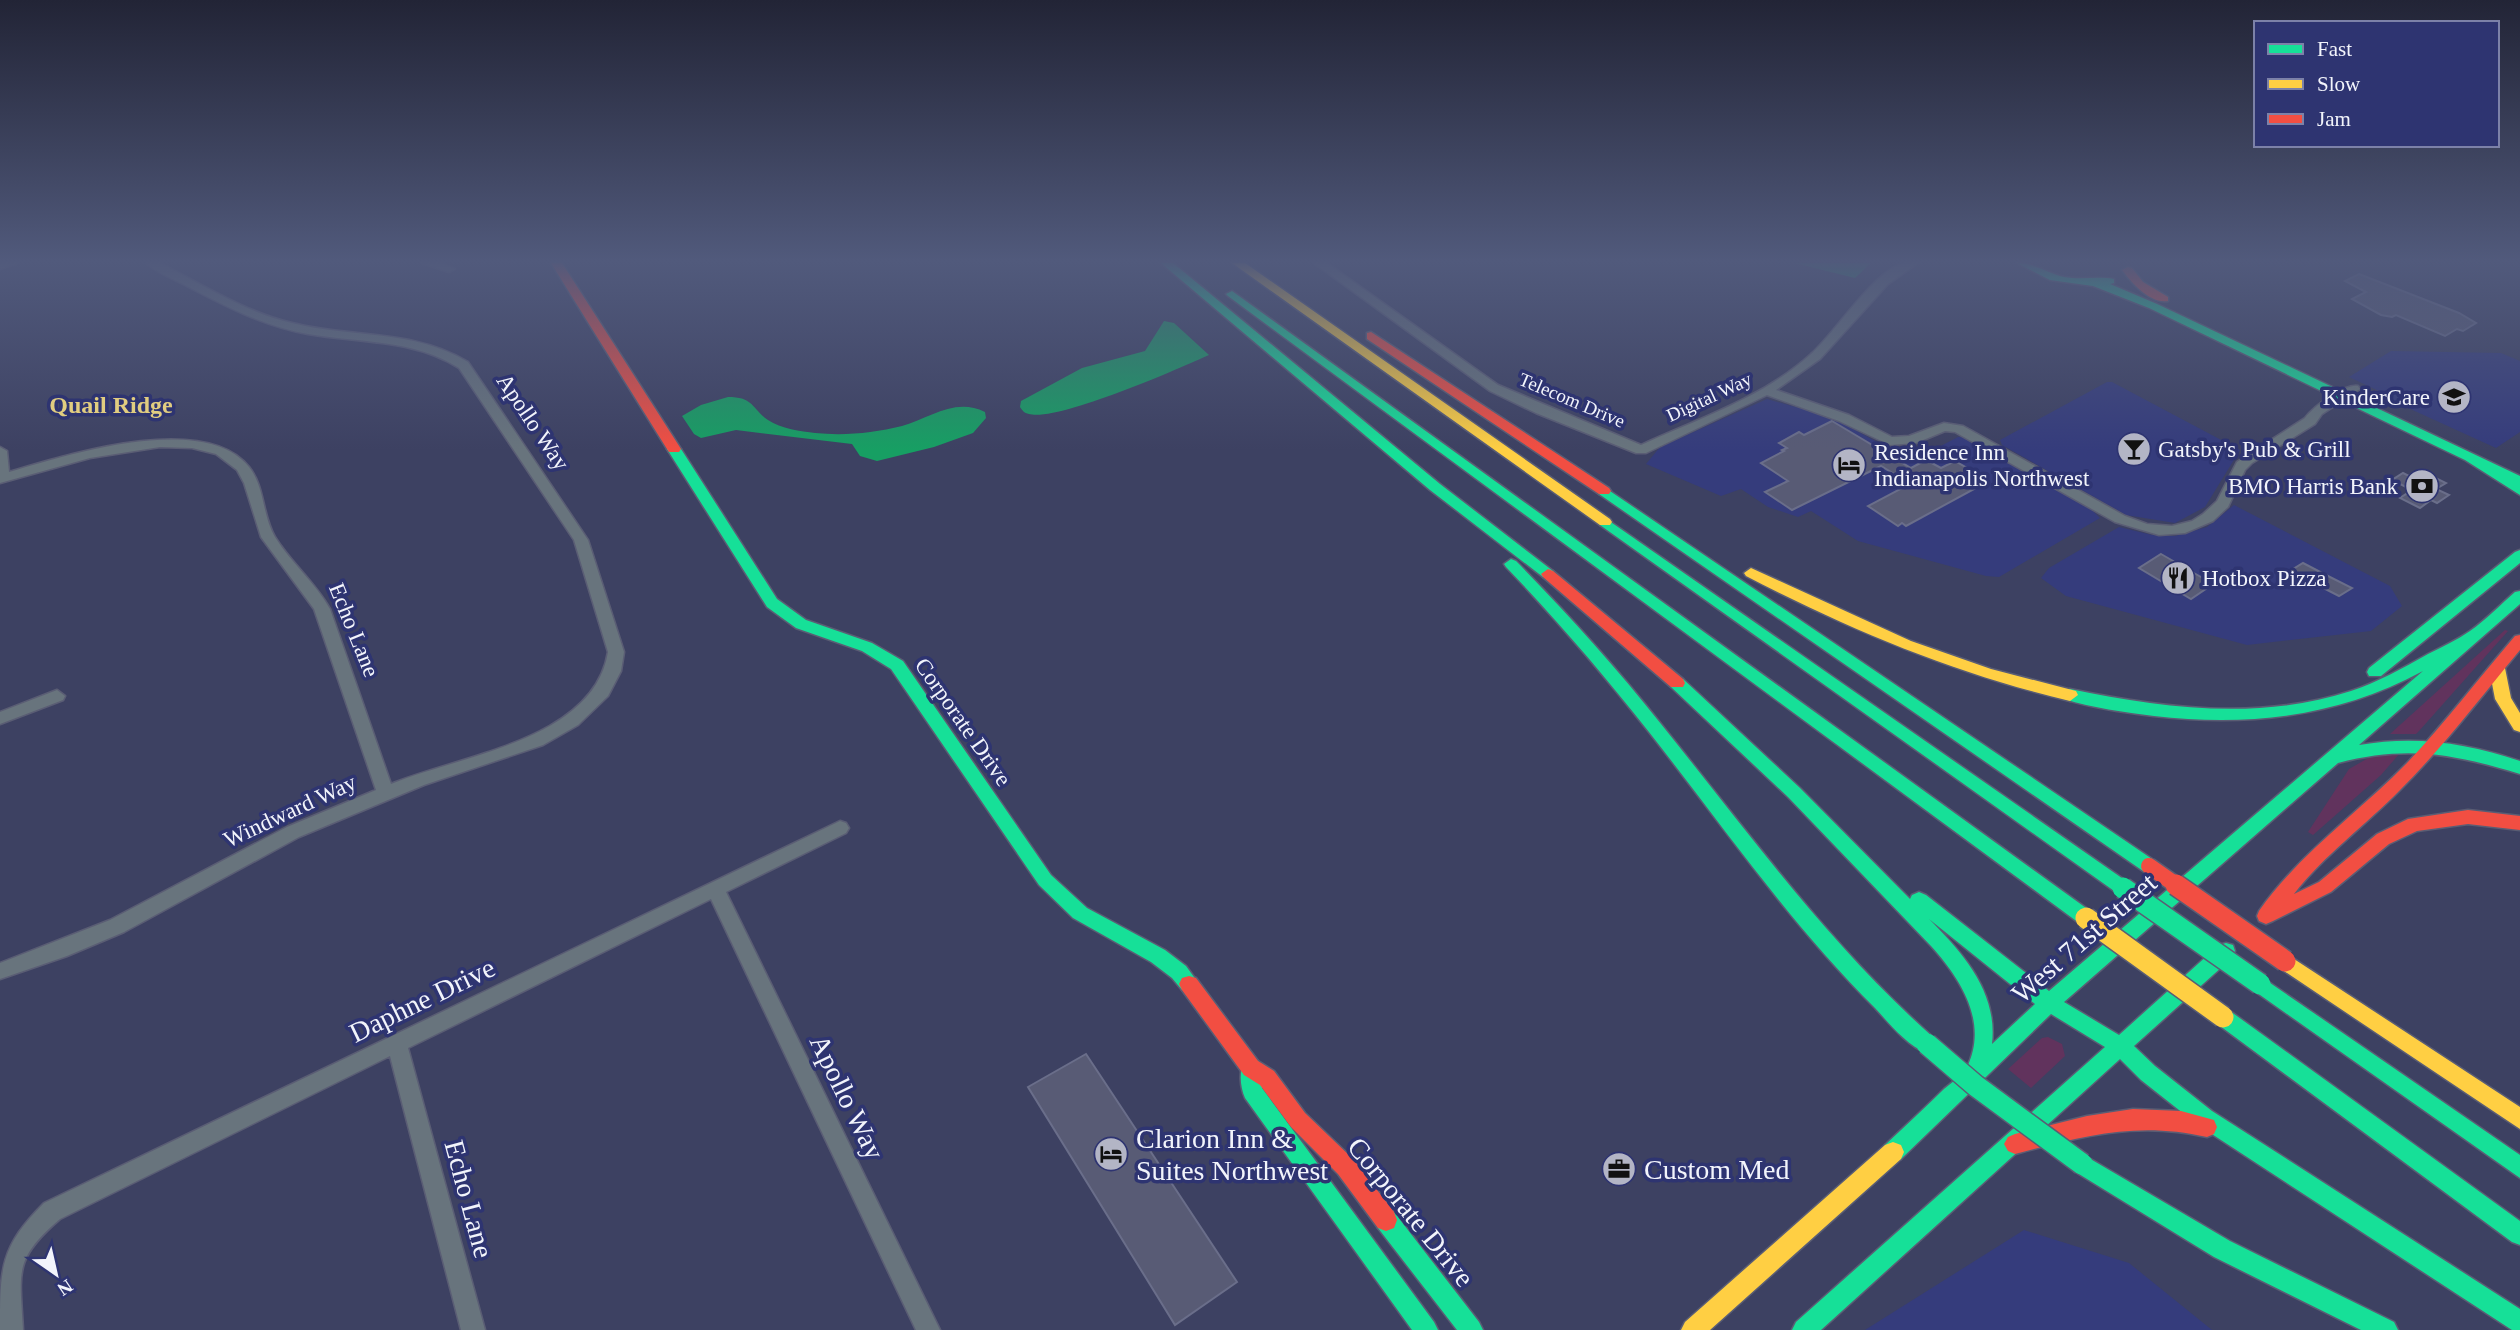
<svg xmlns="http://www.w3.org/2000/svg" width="2520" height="1330" font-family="'Times New Roman',serif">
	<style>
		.built { fill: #353c7c }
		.green { fill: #61335d }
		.water { fill: #179f63 }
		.building { fill: #585b75; stroke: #6a6e8a; stroke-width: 2 }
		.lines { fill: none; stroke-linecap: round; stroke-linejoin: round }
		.street-casing { stroke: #5a5d74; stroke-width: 3 }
		.fast-casing { stroke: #5a5d74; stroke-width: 3 }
		.slow-casing { stroke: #5a5d74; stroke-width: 3 }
		.jam-casing { stroke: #5a5d74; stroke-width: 3 }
		.street { fill: #68747d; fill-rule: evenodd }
		.fast { fill: #16e098; fill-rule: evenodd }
		.slow { fill: #ffcf43; fill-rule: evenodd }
		.jam { fill: #f24e42; fill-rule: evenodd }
		.fast-bridge-casing { stroke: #5a5d74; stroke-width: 24; stroke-linecap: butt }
		.slow-bridge-casing { stroke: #5a5d74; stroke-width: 24; stroke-linecap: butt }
		.jam-bridge-far1-casing { stroke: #5a5d74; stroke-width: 19; stroke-linecap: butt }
		.jam-bridge-casing { stroke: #5a5d74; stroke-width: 24; stroke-linecap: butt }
		.fast-bridge { stroke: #16e098; stroke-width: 21 }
		.slow-bridge { stroke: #ffcf43; stroke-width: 21 }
		.jam-bridge-far1 { stroke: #f24e42; stroke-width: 16 }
		.jam-bridge { stroke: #f24e42; stroke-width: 21 }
		.labels { text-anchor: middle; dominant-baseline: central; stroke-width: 7; stroke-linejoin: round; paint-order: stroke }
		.far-street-label { font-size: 19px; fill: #f2f4fb; stroke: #2e3471 }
		.poi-label { font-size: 23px; fill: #f2f4fb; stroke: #2e3471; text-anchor: start }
		.street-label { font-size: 23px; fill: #f2f4fb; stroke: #2e3471 }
		.neighbourhood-label { font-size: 24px; font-weight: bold; fill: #e1cd80; stroke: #2e3471 }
		.near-street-label { font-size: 28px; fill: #f2f4fb; stroke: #2e3471 }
		.near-poi-label { font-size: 28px; fill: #f2f4fb; stroke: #2e3471; text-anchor: start }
	</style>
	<rect width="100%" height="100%" fill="#3d4162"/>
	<path class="built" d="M2391,351L2501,353L2520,361V432L2496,448L2395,402L2381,392L2349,377Z
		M2107,382H2112L2240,450L2205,507L2175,523L2126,515L2002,445L2000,440Z
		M1767,399L1831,417L1912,461L1958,437H1967L2091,509L2100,518L1999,577L1986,576L1858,541L1811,511L1798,517L1768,507L1741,489L1721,496L1646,464L1660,447Z
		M2234,505L2390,586L2402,606L2371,631L2247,645L2066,596L2041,578L2049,568L2119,527L2152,535L2175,536L2207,527Z
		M2024,1230L2129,1263L2212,1330H1865Z"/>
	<path class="green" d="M2505,630L2508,631L2419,731L2416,734H2390Z
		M2400,753L2381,775L2313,835L2308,832L2349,769L2370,757Z
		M2048,1037L2062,1044L2065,1056L2031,1088L2008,1069L2042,1038Z"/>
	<path class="water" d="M1794,263H1871L1855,278Z
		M1164,321L1174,323L1209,355C1178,369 1057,422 1029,414C1024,413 1023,411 1020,407L1021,401L1082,368L1145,351Z
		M728,397C754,397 751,408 768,420C781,429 801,431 815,433C844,436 874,433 902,426C930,418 955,397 985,412L986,418L973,433L934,447L877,461L860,456L852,444L736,430L701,438L694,434L682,416L701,405Z"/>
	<path class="building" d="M2359,274L2459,313L2476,323L2463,331L2457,329L2445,336L2396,315L2392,317L2381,315L2352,299L2366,292L2345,281Z
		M1832,421L1911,468L1926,460L1941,468L1955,461L1984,478L1981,480L1985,483L1906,526L1902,523L1898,526L1868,506L1910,484L1881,466L1792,510L1765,492L1788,481L1761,463L1784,451L1782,450L1787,448L1779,443L1799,432L1804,435Z
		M2419,470L2446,483L2436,489L2449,495L2437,503L2431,500L2420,508L2400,498L2412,490L2392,480L2403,473L2409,476Z
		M2161,554L2213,584L2191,599L2139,568Z
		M2303,563L2326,575L2352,588L2339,596L2290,571Z
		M1086,1054L1237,1282L1175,1325L1028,1087Z"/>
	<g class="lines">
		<g class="street-casing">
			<path id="street" d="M0,263H18L0,269Z
				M146,263H160C203,285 245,312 292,323C351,338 414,329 468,362L588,540L624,652L621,671L608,696L578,725L543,745L424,785L299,837L124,932L67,956L0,979V963L110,920L287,827L376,790L314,609L261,537L244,483L237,470L216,454L192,448L160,447L90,458L0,483V447L7,451L9,472C67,455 204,411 249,467C265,487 262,515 275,537C291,563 315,582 330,609L391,784C461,755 594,740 608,652L574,540L459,368C413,339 360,343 308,334C263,326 223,305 183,284C171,278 156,272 146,263Z
				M422,263H441L455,269L449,272Z
				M1314,263H1327L1498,385L1641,445C1698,419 1764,397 1811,354C1835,333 1873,272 1902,264C1907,263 1913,263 1918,263L1888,284L1820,359L1776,390L1849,415L1892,437L1909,436L1944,423L1963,426L2125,516L2147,524L2172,526L2192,521L2203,514L2217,501L2237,462L2305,418C2314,406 2344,384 2358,386L2360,389L2322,414L2315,424L2252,463L2245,470L2228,507L2213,521L2185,533L2159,535L2115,522L1955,432L1945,431L1916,443L1890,445L1839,421L1767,395L1646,453H1636L1536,413L1490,391Z
				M57,690L65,696L63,700L0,724V712Z
				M840,821L846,823L849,828L846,833L726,892L940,1330H916L711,899L408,1048L485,1330H461L390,1056L60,1219C13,1259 20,1272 23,1330H0C0,1268 0,1247 44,1203Z"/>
		</g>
		<g class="fast-casing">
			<path id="fast" d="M1161,263H1173L1440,484L1553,571L1555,574L1553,577H1543L1430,490Z
				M2017,263C2034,263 2047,273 2064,277C2081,280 2098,276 2114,279V283L2110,284L2157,304L2520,476V495L2465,460L2149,308L2093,286L2050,280Z
				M1232,291L2093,913L2095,918L2093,923L2086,926L2079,923L1228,296L1226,294Z
				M674,445L681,449L777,599L806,620L872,643L903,661L1051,875L1087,908L1165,950L1186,966L1199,984L1196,990L1189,992L1182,990L1172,978L1151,962L1073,918L1039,885L891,669L862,651L796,628L767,607L667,449Z
				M1604,487L2155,861L2158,866L2155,871L2149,873L2143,871L1599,494L1597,491L1599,488Z
				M1605,518L2129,883L2132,888L2129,893L2123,895L2117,893L1600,525L1598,522L1600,519Z
				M2520,550V563L2381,676H2369L2367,672L2369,668L2515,552Z
				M1511,559L1516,561C1567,613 1616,667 1661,724C1749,833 1829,945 1934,1038L1937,1044L1934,1050L1927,1053C1907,1046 1889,1023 1875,1008C1790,924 1723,826 1649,732C1604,675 1557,620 1506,567L1504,564Z
				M2520,591V604L2359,745C2416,735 2466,743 2520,761V774C2454,754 2407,745 2338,763L2064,1002L2119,1035L2219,945L2226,943L2233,945L2235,951L2233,957L2134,1046L2155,1066L2212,1111L2520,1309V1330H2512L2198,1125L2141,1080L2120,1059L1821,1330H1792L1796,1322L2105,1047L2051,1014L1901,1159L1893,1162L1885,1159L1882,1152L1885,1145C1905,1126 1925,1108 1944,1089C1951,1083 1963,1075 1967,1067C1989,1022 1960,978 1931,946L1788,797L1671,687L1669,683L1671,679H1683L1800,788L1910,899L1912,895L1919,892L1926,895L2049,991L2423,671C2338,717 2248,727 2154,716C2124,712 2093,708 2064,699L2062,695L2064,691L2070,689C2162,708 2259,721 2351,691C2378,682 2403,668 2428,654C2442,647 2457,640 2470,631C2486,620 2500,605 2515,592ZM1929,919L2035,1004L1992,1044C1998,992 1963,953 1929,919Z
				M2260,976L2520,1155V1178L2253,990L2250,984L2253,978Z
				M2223,1008L2230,1011L2520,1221V1245L2512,1242L2216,1023L2213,1017L2216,1011Z
				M1251,1059L1258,1061L1261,1068L1262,1088L1434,1322L1438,1330H1412L1245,1098C1240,1087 1239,1072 1244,1061Z
				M2082,1154L2230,1241L2394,1322L2398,1330H2361L2214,1257L2074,1171L2071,1164L2074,1157Z
				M1386,1209L1394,1212L1479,1322L1483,1330H1457L1378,1228L1375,1220L1378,1212Z"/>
		</g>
		<g class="slow-casing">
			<path id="slow" d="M1232,263H1245L1610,519L1612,522L1610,525H1600Z
				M1751,568L1911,641L1991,669L2076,691L2078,695L2070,701C1956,674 1850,630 1746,576L1744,573Z
				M2497,662L2505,668L2511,698L2520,713V732L2514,730L2495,699L2489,668Z
				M2285,953L2520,1107V1129L2278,967L2275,961L2278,955Z
				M1893,1142L1901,1145L1904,1152L1901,1159L1710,1330H1681L1685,1322L1885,1145Z"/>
		</g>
		<g class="jam-casing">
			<path id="jam" d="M551,263H562L681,449L679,452H669L667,449Z
				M2128,267L2132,268L2143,282L2168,297V301C2150,304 2132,283 2122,270Z
				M1371,332L1609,488L1611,491L1609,494H1599L1367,339V333Z
				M1548,569L1553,571L1683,679L1685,683L1683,687H1671L1543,577L1541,574Z
				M2520,635V650C2481,697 2444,746 2401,789C2366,825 2324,855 2294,894L2319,882L2377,834L2408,819L2468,810L2520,816V830L2468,824L2417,831L2389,844L2331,892L2273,921L2266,924L2259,921L2257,916L2259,911C2300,853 2358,813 2407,763C2445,723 2479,678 2515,636Z
				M1189,976L1196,978L1258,1061L1274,1071L1305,1113L1354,1160L1394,1212L1397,1220L1394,1228L1386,1231L1378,1228L1338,1174L1291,1127L1260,1085L1244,1075L1182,990L1179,984L1182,978Z
				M2133,1109L2181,1111L2214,1120L2217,1127L2214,1134L2207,1137C2137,1121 2083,1136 2015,1154L2008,1151L2004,1144L2008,1137L2015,1134L2087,1116Z"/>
		</g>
		<use href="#street" class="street"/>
		<use href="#fast" class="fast"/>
		<use href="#slow" class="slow"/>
		<use href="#jam" class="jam"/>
		<g class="fast-bridge-casing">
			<path id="fast-bridge" d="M2123,888L2260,984
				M1927,1044L1976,1086L2082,1164"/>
		</g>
		<g class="slow-bridge-casing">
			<path id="slow-bridge" d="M2086,918L2223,1017"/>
		</g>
		<g class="jam-bridge-far1-casing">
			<path id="jam-bridge-far1" d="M2149,866L2179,887"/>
		</g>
		<g class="jam-bridge-casing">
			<path id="jam-bridge" d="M2176,885L2285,961"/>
		</g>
		<use href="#fast-bridge" class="fast-bridge"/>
		<use href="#slow-bridge" class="slow-bridge"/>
		<use href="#jam-bridge-far1" class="jam-bridge-far1"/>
		<use href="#jam-bridge" class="jam-bridge"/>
	</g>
	<linearGradient id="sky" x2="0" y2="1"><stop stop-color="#222436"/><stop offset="0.58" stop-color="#515a7c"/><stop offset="1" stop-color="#515a7c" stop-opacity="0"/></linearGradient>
	<rect width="2520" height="450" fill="url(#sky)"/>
	<defs>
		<g id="school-disc" transform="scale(1.75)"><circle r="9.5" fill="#b3b5c5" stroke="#2e3471"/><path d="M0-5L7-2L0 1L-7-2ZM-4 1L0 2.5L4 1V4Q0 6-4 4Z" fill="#111"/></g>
		<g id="bar-disc" transform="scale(1.75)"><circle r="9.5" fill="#b3b5c5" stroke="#2e3471"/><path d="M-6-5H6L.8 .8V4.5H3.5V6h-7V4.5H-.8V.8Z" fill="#111"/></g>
		<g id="hotel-disc" transform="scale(1.75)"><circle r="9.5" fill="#b3b5c5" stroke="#2e3471"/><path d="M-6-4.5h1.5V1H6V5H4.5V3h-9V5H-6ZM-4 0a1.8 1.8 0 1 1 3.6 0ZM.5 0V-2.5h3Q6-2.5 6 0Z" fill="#111"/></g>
		<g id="bank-disc" transform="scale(1.75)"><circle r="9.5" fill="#b3b5c5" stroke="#2e3471"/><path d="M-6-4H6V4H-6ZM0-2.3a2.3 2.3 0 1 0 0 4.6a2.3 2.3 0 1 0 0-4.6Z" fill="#111"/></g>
		<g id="restaurant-disc" transform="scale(1.75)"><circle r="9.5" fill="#b3b5c5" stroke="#2e3471"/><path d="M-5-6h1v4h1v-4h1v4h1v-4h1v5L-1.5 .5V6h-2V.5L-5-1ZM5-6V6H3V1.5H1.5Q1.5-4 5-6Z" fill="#111"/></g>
		<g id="office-disc" transform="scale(1.75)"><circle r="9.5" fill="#b3b5c5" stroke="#2e3471"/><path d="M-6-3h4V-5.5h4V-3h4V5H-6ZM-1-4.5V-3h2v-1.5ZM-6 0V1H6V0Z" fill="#111"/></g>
	</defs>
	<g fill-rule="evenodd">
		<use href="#school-disc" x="2454" y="397"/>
		<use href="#bar-disc" x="2134" y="449"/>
		<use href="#hotel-disc" x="1849" y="465"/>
		<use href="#bank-disc" x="2422" y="486"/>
		<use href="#restaurant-disc" x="2178" y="578"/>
		<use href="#hotel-disc" x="1111" y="1154"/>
		<use href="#office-disc" x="1619" y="1169"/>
	</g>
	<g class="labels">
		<g class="far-street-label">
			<text transform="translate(1709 397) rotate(-25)">Digital Way</text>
			<text transform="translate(1572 400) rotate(23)">Telecom Drive</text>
		</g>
		<g class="poi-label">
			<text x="2430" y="397" text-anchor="end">KinderCare</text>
			<text x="2158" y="449">Gatsby's Pub &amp; Grill</text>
			<text x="1874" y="452">Residence Inn<tspan x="1874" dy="26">Indianapolis Northwest</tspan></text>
			<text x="2398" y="486" text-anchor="end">BMO Harris Bank</text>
			<text x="2202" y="578">Hotbox Pizza</text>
		</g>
		<g class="street-label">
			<text transform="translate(533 422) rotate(56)">Apollo Way</text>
			<text transform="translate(354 630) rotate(68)">Echo Lane</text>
			<text transform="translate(963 722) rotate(55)">Corporate Drive</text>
			<text transform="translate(290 811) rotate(-25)">Windward Way</text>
		</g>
		<g class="neighbourhood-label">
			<text x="111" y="405">Quail Ridge</text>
		</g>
		<g class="near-street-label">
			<text transform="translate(2084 938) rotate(-41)">West 71st Street</text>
			<text transform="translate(422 1000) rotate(-26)">Daphne Drive</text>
			<text transform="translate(847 1097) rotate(64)">Apollo Way</text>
			<text transform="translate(469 1199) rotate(75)">Echo Lane</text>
			<text transform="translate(1411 1212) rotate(51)">Corporate Drive</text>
		</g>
		<g class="near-poi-label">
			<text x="1136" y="1138">Clarion Inn &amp;<tspan x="1136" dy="32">Suites Northwest</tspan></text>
			<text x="1644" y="1169">Custom Med</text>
		</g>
	</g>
	<rect x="2254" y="21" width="245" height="126" fill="#2e3471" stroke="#7c81a8" stroke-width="2"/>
	<rect x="2268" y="44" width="35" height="10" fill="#16e098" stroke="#7c81a8" stroke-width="2"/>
	<text x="2317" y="56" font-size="21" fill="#f2f4fb">Fast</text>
	<rect x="2268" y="79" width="35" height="10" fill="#ffcf43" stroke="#7c81a8" stroke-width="2"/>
	<text x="2317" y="91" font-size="21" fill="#f2f4fb">Slow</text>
	<rect x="2268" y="114" width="35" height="10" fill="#f24e42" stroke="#7c81a8" stroke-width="2"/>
	<text x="2317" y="126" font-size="21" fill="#f2f4fb">Jam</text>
	<g transform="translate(56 1274) rotate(146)" stroke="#2e3471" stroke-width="5" paint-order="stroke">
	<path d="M0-5L12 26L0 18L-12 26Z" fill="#f2f4fb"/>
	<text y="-10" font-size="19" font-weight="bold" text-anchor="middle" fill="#f2f4fb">N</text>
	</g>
</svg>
